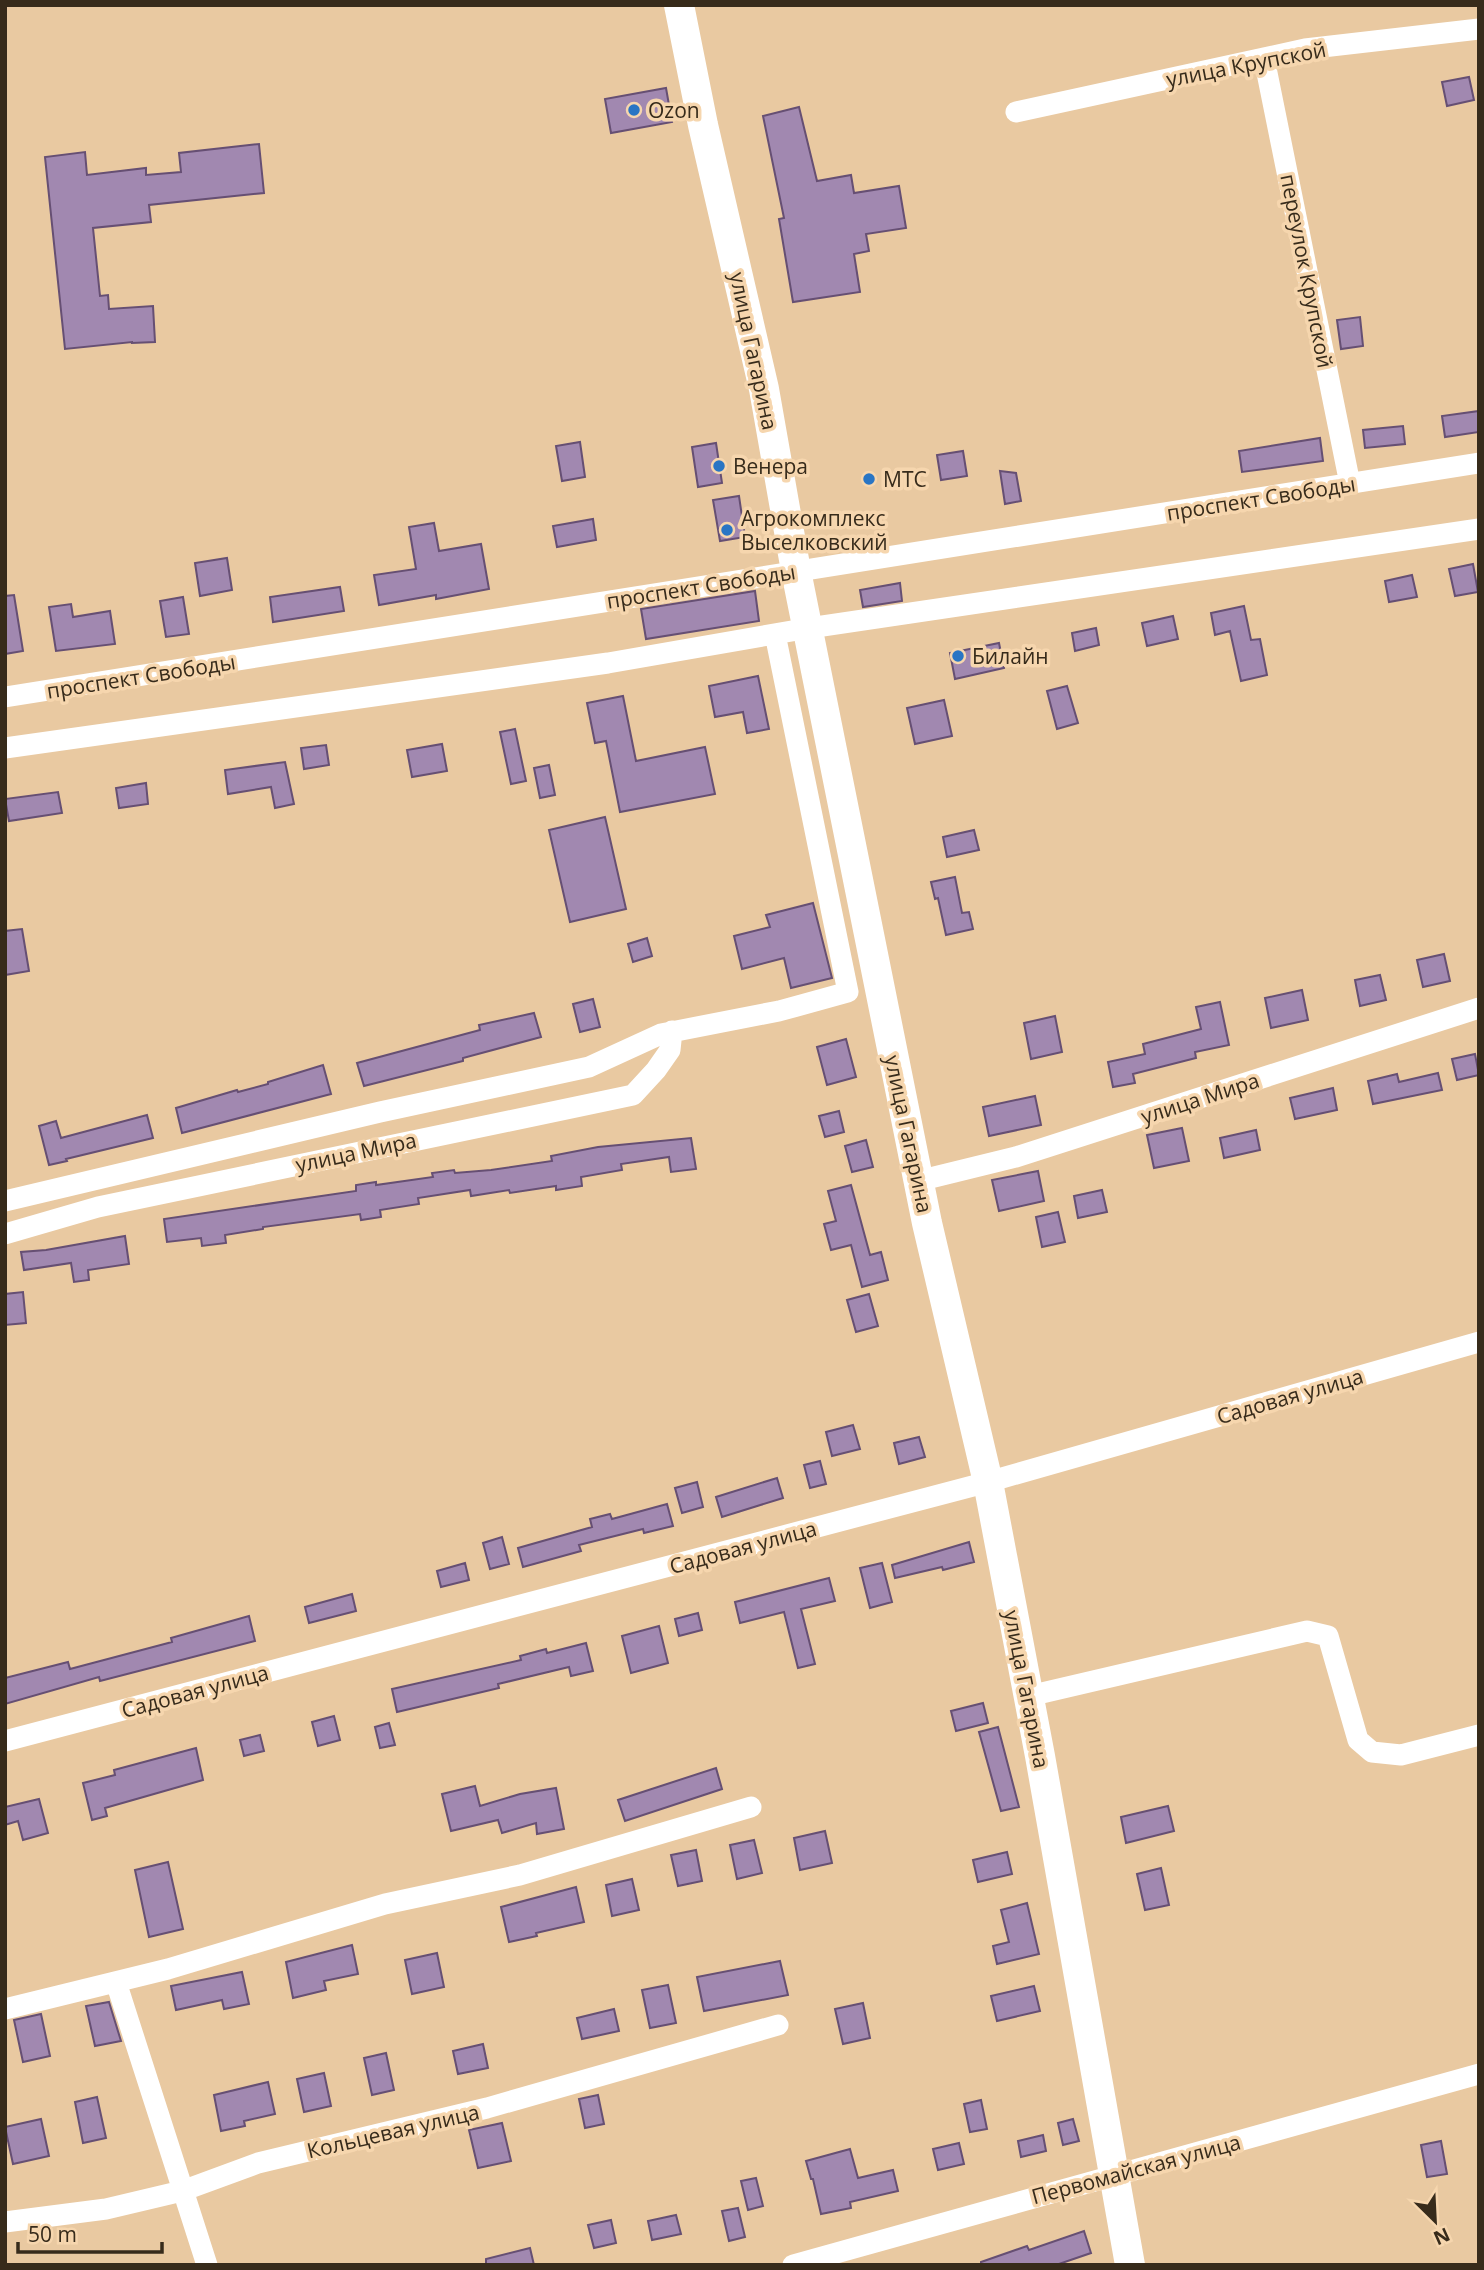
<svg xmlns="http://www.w3.org/2000/svg" width="1484" height="2270" font-family="'Open Sans',sans-serif">
	<style>
		.building { fill: #a188b0; stroke: #664f73; stroke-width: 2 }
		.lines { fill: none; stroke-linecap: round; stroke-linejoin: round }
		.minor { stroke: #fff; stroke-width: 21 }
		.secondary { stroke: #fff; stroke-width: 30 }
		.poi-dot { fill: #2975c4; stroke: #f6d6ae; stroke-width: 2.5 }
		.labels { text-anchor: middle; dominant-baseline: central; stroke-width: 7; stroke-linejoin: round; paint-order: stroke }
		.street-label { font-size: 21px; fill: #372b1b; stroke: #f6d6ae }
		.poi-label { font-size: 21px; fill: #372b1b; stroke: #f6d6ae; text-anchor: start }
	</style>
	<rect width="100%" height="100%" fill="#e9c9a1"/>
	<path class="building" d="M1469,77L1474,100L1447,106L1442,82Z
		M666,88L672,122L611,133L605,99Z
		M799,107L817,181L851,175L854,193L899,186L906,228L866,234L869,251L854,254L860,292L793,302L779,219L784,218L763,116Z
		M259,144L264,193L149,205L151,222L93,228L100,296L108,295L109,309L153,306L155,342L132,343V342L65,349L45,157L85,152L87,175L146,168V175L181,172L179,153Z
		M1360,317L1363,346L1341,349L1337,320Z
		M1479,411V432L1445,437L1442,416Z
		M1403,426L1405,444L1365,448L1363,430Z
		M1320,438L1323,461L1242,472L1239,451Z
		M580,442L585,477L562,481L556,446Z
		M716,443L722,483L698,487L692,447Z
		M963,451L967,476L941,480L937,455Z
		M1000,471L1016,473L1021,501L1005,504Z
		M739,496L745,537L720,541L713,500Z
		M593,519L596,540L557,547L553,526Z
		M434,523L439,551L481,544L489,589L436,599V595L379,605L374,575L416,569L409,527Z
		M227,558L232,590L200,596L195,563Z
		M1473,564L1478,592L1455,596L1449,569Z
		M1412,575L1417,597L1389,602L1385,581Z
		M900,583L902,601L863,607L860,590Z
		M340,587L344,611L273,622L270,597Z
		M755,591L759,621L646,639L641,609Z
		M14,595L23,651L5,654V596Z
		M183,597L189,634L166,637L160,601Z
		M71,604L73,617L110,611L115,644L56,651L49,607Z
		M1244,606L1251,640L1260,639L1267,675L1241,681L1230,631L1215,635L1211,613Z
		M1173,616L1178,639L1147,646L1142,623Z
		M1096,628L1099,645L1075,651L1072,633Z
		M999,643L1004,668L955,679L950,653Z
		M758,676L769,729L747,733L743,712L715,717L709,686Z
		M1067,686L1078,723L1057,729L1047,691Z
		M623,696L636,761L705,747L715,794L620,812L606,741L595,743L587,703Z
		M944,700L952,736L915,744L907,708Z
		M515,729L526,781L511,784L500,732Z
		M442,744L447,771L412,777L407,750Z
		M326,745L329,765L304,769L301,748Z
		M285,762L294,804L275,808L271,787L228,794L225,770Z
		M549,765L555,795L540,798L534,768Z
		M146,783L148,804L119,808L116,788Z
		M58,792L62,813L9,821L5,799Z
		M605,817L626,909L570,922L549,830Z
		M974,830L979,850L947,857L943,837Z
		M955,877L962,913L969,912L973,929L946,935L938,898L935,899L931,882Z
		M813,903L832,978L791,988L784,958L742,969L734,936L770,927L766,915Z
		M22,929L29,971L5,975V931Z
		M647,938L652,956L633,962L628,944Z
		M1444,954L1450,981L1423,987L1417,960Z
		M1380,975L1386,1000L1360,1006L1355,980Z
		M1302,990L1308,1020L1271,1028L1265,998Z
		M593,999L600,1027L580,1032L573,1004Z
		M1220,1002L1229,1045L1195,1052L1196,1058L1133,1074L1135,1083L1113,1087L1108,1062L1145,1054L1143,1044L1201,1029L1196,1007Z
		M534,1013L541,1037L463,1058V1061L364,1086L357,1063L480,1030L479,1025Z
		M1055,1016L1062,1052L1031,1059L1024,1023Z
		M846,1039L856,1077L827,1085L817,1047Z
		M1475,1054L1479,1075L1457,1080L1452,1059Z
		M323,1065L331,1094L182,1133L176,1108L237,1090L238,1092L268,1084V1082Z
		M1438,1073L1442,1090L1373,1104L1368,1081L1397,1074L1399,1082Z
		M1333,1088L1337,1110L1295,1119L1290,1098Z
		M1035,1096L1041,1125L989,1136L983,1107Z
		M839,1111L844,1132L825,1137L819,1116Z
		M147,1115L153,1138L66,1159L67,1161L49,1165L39,1126L56,1121L61,1138Z
		M1182,1128L1189,1161L1154,1168L1147,1135Z
		M1256,1130L1260,1150L1224,1158L1220,1138Z
		M691,1138L696,1169L671,1172L669,1157L621,1164L622,1170L581,1177L582,1186L556,1190V1186L510,1193L509,1190L471,1196L470,1190L418,1198L419,1204L380,1210L381,1217L361,1220L360,1214L263,1227V1229L225,1235L226,1243L202,1246L201,1238L167,1242L164,1219L356,1191V1185L376,1182V1185L433,1177L432,1173L454,1170L455,1173L491,1170L552,1161L551,1156L598,1147Z
		M866,1140L873,1167L852,1172L845,1146Z
		M1038,1171L1044,1201L999,1211L992,1180Z
		M851,1185L870,1255L881,1252L888,1280L862,1287L851,1245L831,1250L824,1224L836,1221L828,1191Z
		M1102,1190L1107,1212L1078,1218L1074,1196Z
		M1058,1212L1065,1242L1042,1247L1036,1217Z
		M125,1236L129,1264L88,1270L89,1280L74,1282L71,1263L24,1270L21,1252L46,1250Z
		M23,1292L26,1323L5,1325V1294Z
		M869,1294L878,1326L856,1332L847,1300Z
		M853,1425L860,1449L832,1456L826,1432Z
		M919,1437L925,1457L899,1464L894,1443Z
		M820,1461L826,1484L810,1488L804,1465Z
		M777,1478L783,1498L722,1517L716,1497Z
		M697,1482L703,1507L682,1513L675,1488Z
		M667,1504L673,1526L644,1533L643,1529L579,1545L581,1551L523,1567L518,1548L592,1527L590,1519L610,1514L612,1519Z
		M502,1537L509,1564L490,1569L483,1543Z
		M969,1542L974,1562L943,1570L942,1567L895,1578L892,1565Z
		M465,1563L469,1580L441,1587L437,1571Z
		M882,1563L892,1602L870,1608L860,1568Z
		M829,1578L835,1601L801,1609L815,1664L798,1668L784,1612L740,1623L735,1602Z
		M352,1594L356,1611L309,1623L305,1607Z
		M698,1613L702,1630L679,1636L675,1619Z
		M249,1616L255,1641L100,1681L99,1677L5,1704V1678L68,1662L70,1669L172,1642L171,1638Z
		M659,1626L668,1663L631,1673L622,1636Z
		M586,1643L593,1671L571,1676L569,1667L498,1684L499,1688L478,1693L397,1712L392,1689L521,1660L520,1656L546,1649L547,1653Z
		M983,1703L988,1723L956,1731L951,1711Z
		M334,1716L340,1740L318,1746L312,1722Z
		M389,1723L395,1745L380,1748L375,1727Z
		M998,1727L1019,1807L1001,1811L979,1732Z
		M260,1735L264,1751L244,1756L240,1740Z
		M196,1748L203,1780L105,1808L107,1816L92,1820L83,1783L115,1775L114,1770Z
		M716,1768L722,1789L625,1821L618,1800Z
		M475,1786L480,1806L520,1794L556,1788L564,1829L537,1834L536,1823L502,1833L498,1820L451,1831L442,1794Z
		M39,1799L48,1833L23,1840L18,1821L5,1825V1807Z
		M1168,1806L1174,1831L1126,1843L1121,1817Z
		M825,1831L832,1863L800,1870L794,1838Z
		M754,1840L762,1873L737,1879L730,1845Z
		M696,1850L702,1881L678,1886L671,1855Z
		M1007,1852L1012,1874L978,1882L973,1860Z
		M168,1862L183,1929L149,1937L135,1870Z
		M1161,1868L1169,1905L1145,1910L1137,1874Z
		M632,1879L639,1910L612,1916L606,1885Z
		M576,1887L584,1922L536,1933L537,1936L509,1942L501,1907Z
		M1027,1903L1039,1954L997,1964L993,1946L1009,1942L1001,1910Z
		M352,1945L358,1974L324,1981L326,1990L293,1998L286,1962Z
		M437,1953L444,1987L412,1994L405,1960Z
		M780,1961L788,1995L704,2011L697,1977Z
		M242,1972L249,2004L224,2009L222,2000L176,2010L171,1986Z
		M668,1985L676,2023L650,2028L642,1990Z
		M1034,1986L1040,2011L997,2021L991,1996Z
		M109,2002L121,2041L95,2046L86,2006Z
		M863,2003L870,2038L843,2044L835,2009Z
		M614,2009L619,2031L582,2039L577,2018Z
		M41,2014L50,2056L23,2062L14,2020Z
		M483,2044L488,2068L458,2074L453,2051Z
		M386,2053L394,2090L372,2095L364,2058Z
		M324,2073L331,2106L304,2112L297,2079Z
		M268,2082L275,2114L244,2121L245,2126L221,2131L214,2095Z
		M598,2095L604,2124L585,2128L579,2099Z
		M97,2097L106,2138L83,2143L75,2102Z
		M981,2100L987,2129L970,2132L964,2104Z
		M41,2119L49,2156L13,2164L5,2127Z
		M1073,2119L1079,2141L1063,2145L1058,2123Z
		M502,2123L511,2161L478,2168L469,2130Z
		M1043,2135L1046,2151L1021,2157L1018,2141Z
		M1441,2141L1447,2174L1427,2177L1421,2145Z
		M959,2143L964,2164L938,2170L933,2149Z
		M850,2149L858,2178L893,2170L898,2191L850,2202L851,2208L821,2214L813,2179H811L806,2161Z
		M756,2178L763,2206L748,2210L741,2181Z
		M738,2208L745,2237L729,2241L722,2211Z
		M676,2215L681,2234L652,2240L648,2221Z
		M611,2220L616,2243L594,2248L588,2225Z
		M1084,2231L1091,2253L1056,2265H981V2262L1027,2246L1029,2250Z
		M530,2248L534,2265H486V2259Z"/>
	<g class="lines">
		<path class="minor" d="M1264,58L1350,484
			M1016,112L1305,49L1479,29
			M5,697L1479,463
			M5,748L608,663L809,628L1479,529
			M918,1181L1016,1157L1479,1008
			M5,1201L380,1112L589,1067L661,1034L779,1011L848,992L775,634
			M5,1234L98,1207L633,1095L656,1070L670,1050L672,1031
			M1029,1696L1307,1631L1328,1636L1358,1740L1372,1752L1401,1755L1479,1735
			M5,1741L988,1482L1479,1342
			M116,1982L207,2265
			M5,2009L168,1969L385,1904L520,1875L751,1807
			M5,2222L106,2209L182,2191L258,2163L487,2108L778,2025
			M793,2265L1479,2074"/>
		<path class="secondary" d="M679,5L703,125L764,389L796,571L927,1223L988,1482L1040,1756L1130,2265"/>
	</g>
	<g class="poi-dot">
		<circle cx="634" cy="110" r="7"/>
		<circle cx="719" cy="466" r="7"/>
		<circle cx="869" cy="479" r="7"/>
		<circle cx="727" cy="530" r="7"/>
		<circle cx="958" cy="656" r="7"/>
	</g>
	<g class="labels">
		<g class="street-label">
			<text transform="translate(1246 64) rotate(-11)">улица Крупской</text>
			<text transform="translate(1307 271) rotate(79)">переулок Крупской</text>
			<text transform="translate(754 351) rotate(78)">улица Гагарина</text>
			<text transform="translate(1261 498) rotate(-9)">проспект Свободы</text>
			<text transform="translate(701 586) rotate(-9)">проспект Свободы</text>
			<text transform="translate(141 676) rotate(-9)">проспект Свободы</text>
			<text transform="translate(1200 1098) rotate(-18)">улица Мира</text>
			<text transform="translate(909 1134) rotate(78)">улица Гагарина</text>
			<text transform="translate(356 1152) rotate(-12)">улица Мира</text>
			<text transform="translate(1290 1396) rotate(-16)">Садовая улица</text>
			<text transform="translate(743 1547) rotate(-15)">Садовая улица</text>
			<text transform="translate(1027 1689) rotate(79)">улица Гагарина</text>
			<text transform="translate(195 1691) rotate(-15)">Садовая улица</text>
			<text transform="translate(393 2131) rotate(-13)">Кольцевая улица</text>
			<text transform="translate(1136 2169) rotate(-15)">Первомайская улица</text>
		</g>
		<g class="poi-label">
			<text x="648" y="110">Ozon</text>
			<text x="733" y="466">Венера</text>
			<text x="883" y="479">МТС</text>
			<text x="741" y="518">Агрокомплекс<tspan x="741" dy="24">Выселковский</tspan></text>
			<text x="972" y="656">Билайн</text>
		</g>
	</g>
	<rect width="1484" height="2270" fill="none" stroke="#372b1b" stroke-width="14"/>
	<g transform="translate(1435 2221) rotate(156)" stroke="#f6d6ae" stroke-width="5" paint-order="stroke">
	<path d="M0-5L12 26L0 18L-12 26Z" fill="#372b1b"/>
	<text y="-10" font-size="19" font-weight="bold" text-anchor="middle" fill="#372b1b">N</text>
	</g>
	<path d="M18 2242v10h144v-10" fill="none" stroke="#372b1b" stroke-width="3.5"/>
	<text x="28" y="2242" font-size="21" fill="#372b1b" stroke="#f6d6ae" stroke-width="5" paint-order="stroke">50 m</text>
</svg>
